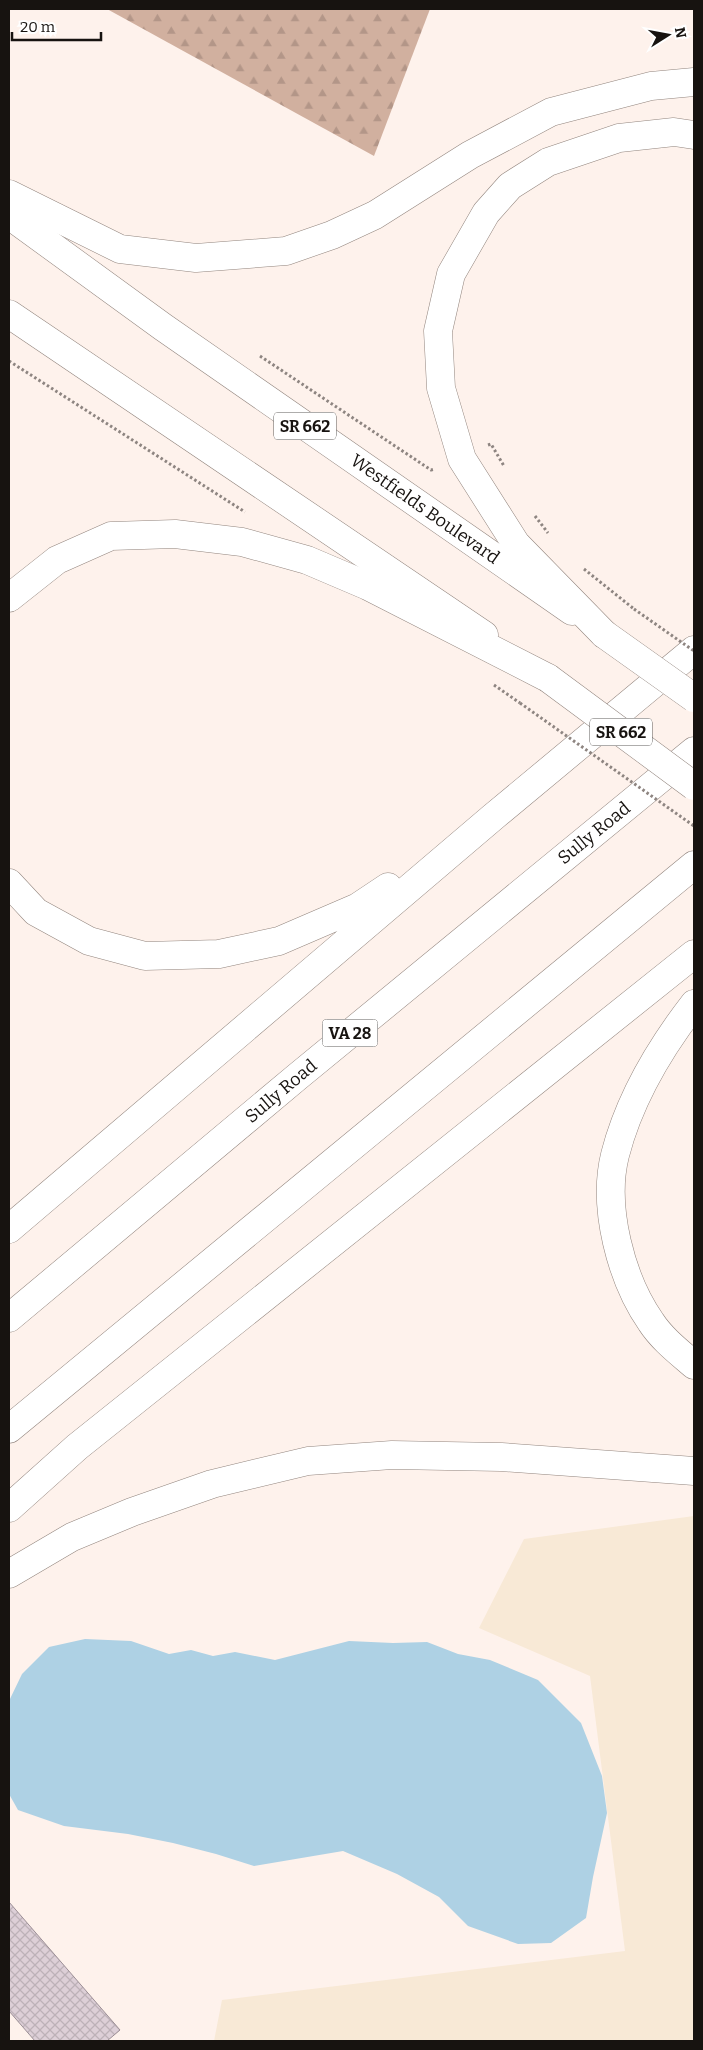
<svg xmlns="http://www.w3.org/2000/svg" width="703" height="2050" font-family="Bitter,serif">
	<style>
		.commercial { fill: #f8e9d6 }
		.forest { fill: url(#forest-firs) }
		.water { fill: #aed1e4 }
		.building { fill: url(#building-cross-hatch); stroke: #9c8f96 }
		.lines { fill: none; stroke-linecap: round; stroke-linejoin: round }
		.major-casing { stroke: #92857e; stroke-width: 29 }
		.highway-casing { stroke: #92857e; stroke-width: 29 }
		.path { stroke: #8e8581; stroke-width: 3; stroke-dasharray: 2.5 2.5; stroke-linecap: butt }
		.major { stroke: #fff; stroke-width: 28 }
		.highway { stroke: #fff; stroke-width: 28 }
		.major-bridge-casing { stroke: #92857e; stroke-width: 29; stroke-linecap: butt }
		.path-bridge { stroke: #8e8581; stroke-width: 3; stroke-dasharray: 2.5 2.5; stroke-linecap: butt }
		.major-bridge { stroke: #fff; stroke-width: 28 }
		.labels { text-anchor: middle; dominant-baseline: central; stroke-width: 4; stroke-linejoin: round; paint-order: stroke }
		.shield { fill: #fff; stroke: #5d5a58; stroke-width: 1 }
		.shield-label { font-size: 16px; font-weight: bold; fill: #171310 }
		.street-label { font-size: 18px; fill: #171310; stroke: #fff }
	</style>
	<defs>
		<pattern id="forest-firs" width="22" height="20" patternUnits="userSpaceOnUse" patternTransform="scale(1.25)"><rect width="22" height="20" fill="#d1b09f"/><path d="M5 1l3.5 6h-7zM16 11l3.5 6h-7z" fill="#b39688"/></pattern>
		<pattern id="building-cross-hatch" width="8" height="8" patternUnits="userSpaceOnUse" patternTransform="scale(1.25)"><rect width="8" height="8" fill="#ddcfd7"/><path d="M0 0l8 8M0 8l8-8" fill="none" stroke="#bdb1b8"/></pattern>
	</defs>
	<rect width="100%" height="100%" fill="#fef2ec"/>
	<path class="commercial" d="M694,1516V2041H214L222,2000L625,1951L590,1676L479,1628L524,1539Z"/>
	<path class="forest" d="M107,9H430L374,156Z"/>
	<path class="water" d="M85,1639L131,1641L169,1654L191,1650L213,1656L235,1652L275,1660L349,1641L393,1643L427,1642L458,1654L490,1660L538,1680L581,1723L602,1776L607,1813L593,1877L586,1918L551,1943L518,1944L468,1926L439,1897L397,1874L343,1851L254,1866L216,1854L173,1843L128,1834L64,1826L18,1810L9,1794V1701L22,1674L49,1647Z"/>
	<path class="building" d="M9,1902L120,2030L107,2041H35L9,2011Z"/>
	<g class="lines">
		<g class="major-casing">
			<path id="major" d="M9,215L163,327L572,611
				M9,314L484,635"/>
		</g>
		<g class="highway-casing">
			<path id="highway" d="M9,194L120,249L196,258L286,251L332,235L375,215L470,155L551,112L651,86L694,82
				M9,598L57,560L111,536L175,534L242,542L307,560L368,586L548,678
				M604,634L516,544L462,459L441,388L438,331L451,274L486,213L510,186L548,162L619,138L674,132L694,135
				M9,883L36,912L89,941L145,956L219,954L279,941L358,907L388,887
				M694,1004C660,1048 629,1100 615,1155C602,1207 621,1279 651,1322C662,1339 679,1352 694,1365
				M9,1229L493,817L694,650
				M9,1318L297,1077L694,751
				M9,1429L694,865
				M9,1508L77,1447L694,954
				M9,1574L72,1537L132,1512L212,1484L308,1461L392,1455L501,1457L694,1471"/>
		</g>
		<path class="path" d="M260,356L431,470L435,469
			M9,361L245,512
			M488,445L491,444L504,466
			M535,516L548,533
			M584,569L634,609
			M494,685L520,703"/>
		<use href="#major" class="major"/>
		<use href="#highway" class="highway"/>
		<g class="major-bridge-casing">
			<path id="major-bridge" d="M604,634L694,698
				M548,678L694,786"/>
		</g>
		<path class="path-bridge" d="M634,609L694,651
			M520,703L694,826"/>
		<use href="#major-bridge" class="major-bridge"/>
	</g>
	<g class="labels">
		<g class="shield">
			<rect x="274" y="412.5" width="62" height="27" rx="4"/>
			<rect x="590" y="718.5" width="62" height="27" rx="4"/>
			<rect x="322.5" y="1019.5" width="55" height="27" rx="4"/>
		</g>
		<g class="shield-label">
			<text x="305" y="426">SR 662</text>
			<text x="621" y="732">SR 662</text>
			<text x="350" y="1033">VA 28</text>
		</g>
		<g class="street-label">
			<text transform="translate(425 509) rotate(35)">Westfields Boulevard</text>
			<text transform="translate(594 833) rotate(-39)">Sully Road</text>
			<text transform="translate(281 1091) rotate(-40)">Sully Road</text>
		</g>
	</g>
	<rect width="703" height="2050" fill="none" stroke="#171310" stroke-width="20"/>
	<g transform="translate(668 35) rotate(79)" stroke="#ffffff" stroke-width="4" paint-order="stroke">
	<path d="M0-4L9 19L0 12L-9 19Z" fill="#171310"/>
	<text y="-8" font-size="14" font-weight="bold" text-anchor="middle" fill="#171310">N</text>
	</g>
	<path d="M12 32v8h89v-8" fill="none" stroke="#171310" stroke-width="2.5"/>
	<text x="20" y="32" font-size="15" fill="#171310" stroke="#ffffff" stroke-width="4" paint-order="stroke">20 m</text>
</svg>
